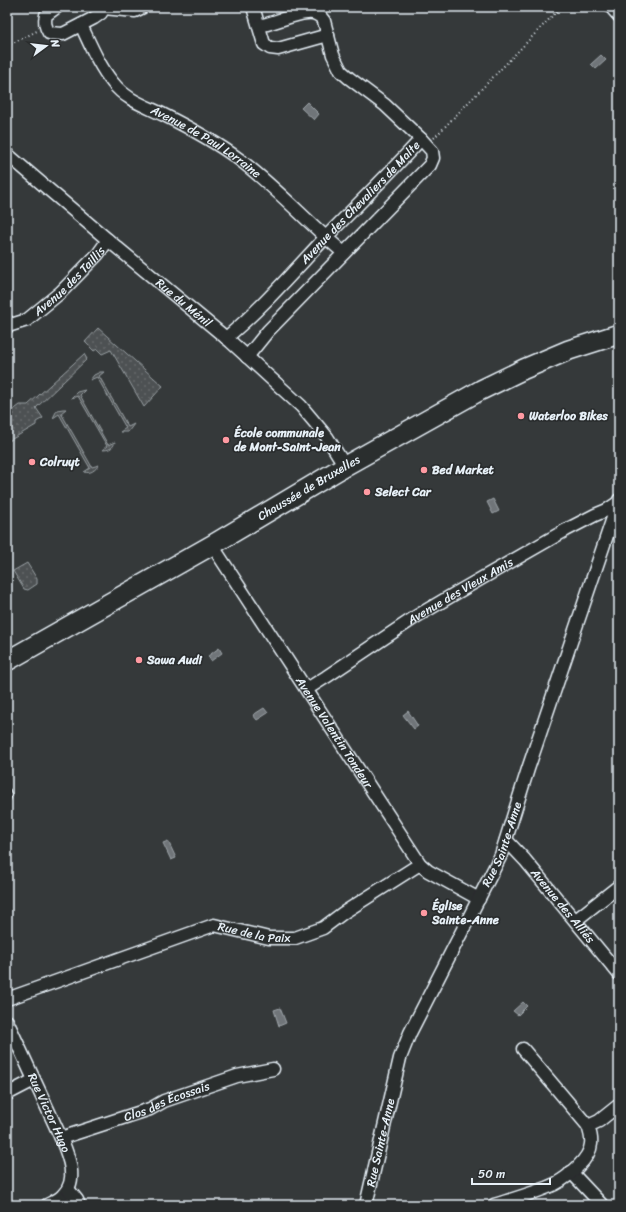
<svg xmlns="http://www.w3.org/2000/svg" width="626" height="1212" font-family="Sriracha,sans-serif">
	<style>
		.grass { fill: url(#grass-dots); stroke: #9aa1a5 }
		.water { fill: #707579; stroke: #a0a7ac }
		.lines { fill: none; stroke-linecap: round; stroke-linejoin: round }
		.service-casing { stroke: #e8f1f8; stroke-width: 9 }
		.minor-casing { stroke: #e8f1f8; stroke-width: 15 }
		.primary-casing { stroke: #e8f1f8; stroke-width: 22 }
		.path { stroke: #e8f1f8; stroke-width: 2; stroke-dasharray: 1 3; stroke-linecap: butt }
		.service { stroke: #2a2d2e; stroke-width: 6 }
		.minor { stroke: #2a2d2e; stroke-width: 12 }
		.primary { stroke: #2a2d2e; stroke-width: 19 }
		.poi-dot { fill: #ff9aa2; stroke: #2a2d2e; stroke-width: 1.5 }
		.labels { text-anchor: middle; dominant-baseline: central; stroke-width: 3.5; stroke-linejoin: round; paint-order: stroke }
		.street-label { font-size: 12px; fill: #e8f1f8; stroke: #2a2d2e }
		.poi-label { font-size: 12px; font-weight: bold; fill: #e8f1f8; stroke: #2a2d2e; text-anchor: start }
	</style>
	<defs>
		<pattern id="grass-dots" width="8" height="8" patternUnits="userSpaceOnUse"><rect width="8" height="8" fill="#4d5152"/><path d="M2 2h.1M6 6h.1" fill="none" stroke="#676a6c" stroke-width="1.8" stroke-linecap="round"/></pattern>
	</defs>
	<rect width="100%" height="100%" fill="#35393a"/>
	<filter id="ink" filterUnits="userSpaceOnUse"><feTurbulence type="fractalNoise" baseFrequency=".025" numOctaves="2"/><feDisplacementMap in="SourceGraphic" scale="8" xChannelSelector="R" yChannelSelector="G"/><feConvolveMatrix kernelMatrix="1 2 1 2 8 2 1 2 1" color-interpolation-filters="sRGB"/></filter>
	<g filter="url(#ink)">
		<path class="grass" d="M98,328L163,386L144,407L111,350L102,354L97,349L94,351L85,342Z
			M84,354L87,359L36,408L43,418L36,422V425L7,442V418L13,415L12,411L20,405H28Z
			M100,372H104L99,376L128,427L134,424L128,432H120L126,428L97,377L90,380L94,375Z
			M85,390L80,395L108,445L115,442C113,449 108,450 102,450L107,446L78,396L71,398L77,392Z
			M63,409H66L61,413L92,467L99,465C95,470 91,474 84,472L90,468L59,414L53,418L57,410Z
			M27,563L37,579V584L28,590L24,589L13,571Z"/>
		<path class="water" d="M601,55L606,60L596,69L591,64Z
			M307,102L319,114L314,120L301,108Z
			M493,499L499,511L493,514L487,502Z
			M219,648L222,653L211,661L208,656Z
			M264,708L268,713L257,720L253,715Z
			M408,711L418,726L414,729L403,715Z
			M168,841L176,858L171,860L163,843Z
			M523,1002L527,1006L518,1015L513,1011Z
			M280,1008L286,1023L279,1026L274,1010Z"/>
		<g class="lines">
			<g class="service-casing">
				<path id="service" d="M7,792L8,795L7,798"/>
			</g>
			<g class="minor-casing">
				<g id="minor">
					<path d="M57,7L46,15C44,22 45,26 49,33L63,34L94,18L101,13L104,7"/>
					<path d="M253,7L264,44L270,48L278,49L328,35"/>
					<path d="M611,7L619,16"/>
					<path d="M104,8L135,11L143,7"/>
					<path id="s1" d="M81,25C90,44 99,66 113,83C126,100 146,106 164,115C190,128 216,142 240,160C277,188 308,223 344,253"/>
					<path id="s2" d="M7,154L108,240L231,342L301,406L327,437L345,466"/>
					<path id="s3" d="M7,321L11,325L27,320L61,292L98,254L108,240"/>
					<path id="s4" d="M226,338C262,308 293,272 325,238C357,205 390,173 421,139"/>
					<path d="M247,357L268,331L430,165L433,158L432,151L421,139L385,105L349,78L341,71L333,55L324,21C320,15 314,12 307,13C293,14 274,23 259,26"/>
					<path id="s5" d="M212,545L420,864L428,871L479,899"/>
					<path id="s6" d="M307,689L326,677L417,616L456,593L566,530L595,515L607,510L619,502"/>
					<path id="s7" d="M506,840L525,860L619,974"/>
					<path d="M576,920L619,886"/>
					<path id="s8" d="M7,999L214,925L269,938H295L323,928L343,913L420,864"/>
					<path id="s9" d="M7,1021L61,1138C68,1155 79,1180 63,1195C59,1200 52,1202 47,1205"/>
					<path d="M7,1094L34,1080"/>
					<path d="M588,1126L599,1121L619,1105"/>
					<path id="s10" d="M61,1138L150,1109L164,1101L237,1076L273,1069"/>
					<path d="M571,1172L602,1205"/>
					<path d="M68,1189L77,1200L79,1205"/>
					<path id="s11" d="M366,1205L400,1058L410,1033L501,855L528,769L619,500"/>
					<path d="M494,1205C513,1199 538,1192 555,1184C568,1177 590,1159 591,1144C592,1138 590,1132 588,1126L523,1049"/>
				</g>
			</g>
			<g class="primary-casing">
				<g id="primary">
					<path id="s12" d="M7,661L212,545L345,466L481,390L524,369L569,350L619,334"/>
				</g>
			</g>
			<path class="path" d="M7,46L37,31
				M434,138L561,7"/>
			<use href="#service" class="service"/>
			<use href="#minor" class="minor"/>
			<use href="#primary" class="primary"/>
		</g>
	</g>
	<g class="poi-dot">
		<circle cx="521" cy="416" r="4"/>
		<circle cx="226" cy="440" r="4"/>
		<circle cx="32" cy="462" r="4"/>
		<circle cx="424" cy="470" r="4"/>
		<circle cx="367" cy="492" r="4"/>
		<circle cx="139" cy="660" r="4"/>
		<circle cx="424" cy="913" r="4"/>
	</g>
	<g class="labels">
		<g class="street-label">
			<text stroke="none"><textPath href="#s1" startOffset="177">Avenue de Paul Lorraine</textPath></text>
			<text stroke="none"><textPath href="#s4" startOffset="191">Avenue des Chevaliers de Malte</textPath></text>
			<text stroke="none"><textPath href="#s3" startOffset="80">Avenue des Taillis</textPath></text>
			<text stroke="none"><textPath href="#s2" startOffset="231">Rue du Ménil</textPath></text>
			<text stroke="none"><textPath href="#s12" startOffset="348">Chaussée de Bruxelles</textPath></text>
			<text stroke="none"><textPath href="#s6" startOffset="182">Avenue des Vieux Amis</textPath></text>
			<text stroke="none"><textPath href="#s5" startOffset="224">Avenue Valentin Tondeur</textPath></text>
			<text stroke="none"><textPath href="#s11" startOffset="388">Rue Sainte-Anne</textPath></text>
			<text stroke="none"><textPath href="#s7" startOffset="87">Avenue des Alliés</textPath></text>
			<text stroke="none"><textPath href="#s8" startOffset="261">Rue de la Paix</textPath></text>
			<text stroke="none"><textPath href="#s10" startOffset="112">Clos des Écossais</textPath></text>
			<text stroke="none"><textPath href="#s9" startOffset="101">Rue Victor Hugo</textPath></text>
			<text stroke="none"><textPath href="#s11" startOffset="64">Rue Sainte-Anne</textPath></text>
		</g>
		<g class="poi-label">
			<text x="529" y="416">Waterloo Bikes</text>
			<text x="234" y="433">École communale<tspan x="234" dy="14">de Mont-Saint-Jean</tspan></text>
			<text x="40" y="462">Colruyt</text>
			<text x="432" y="470">Bed Market</text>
			<text x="375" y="492">Select Car</text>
			<text x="147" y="660">Sawa Audi</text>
			<text x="432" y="906">Église<tspan x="432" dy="14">Sainte-Anne</tspan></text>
		</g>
	</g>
	<rect width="626" height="1212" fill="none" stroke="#2a2d2e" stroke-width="24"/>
	<rect x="12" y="12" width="602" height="1188" fill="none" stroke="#e8f1f8" stroke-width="1.5" filter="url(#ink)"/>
	<g transform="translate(46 46) rotate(75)" stroke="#2a2d2e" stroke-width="3" paint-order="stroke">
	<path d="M0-3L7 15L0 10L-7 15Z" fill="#e8f1f8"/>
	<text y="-6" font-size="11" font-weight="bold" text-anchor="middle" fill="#e8f1f8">N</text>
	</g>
	<path d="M472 1178v6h78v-6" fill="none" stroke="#e8f1f8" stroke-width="2"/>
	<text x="478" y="1178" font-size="12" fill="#e8f1f8" stroke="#2a2d2e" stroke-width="3" paint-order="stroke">50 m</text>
</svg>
